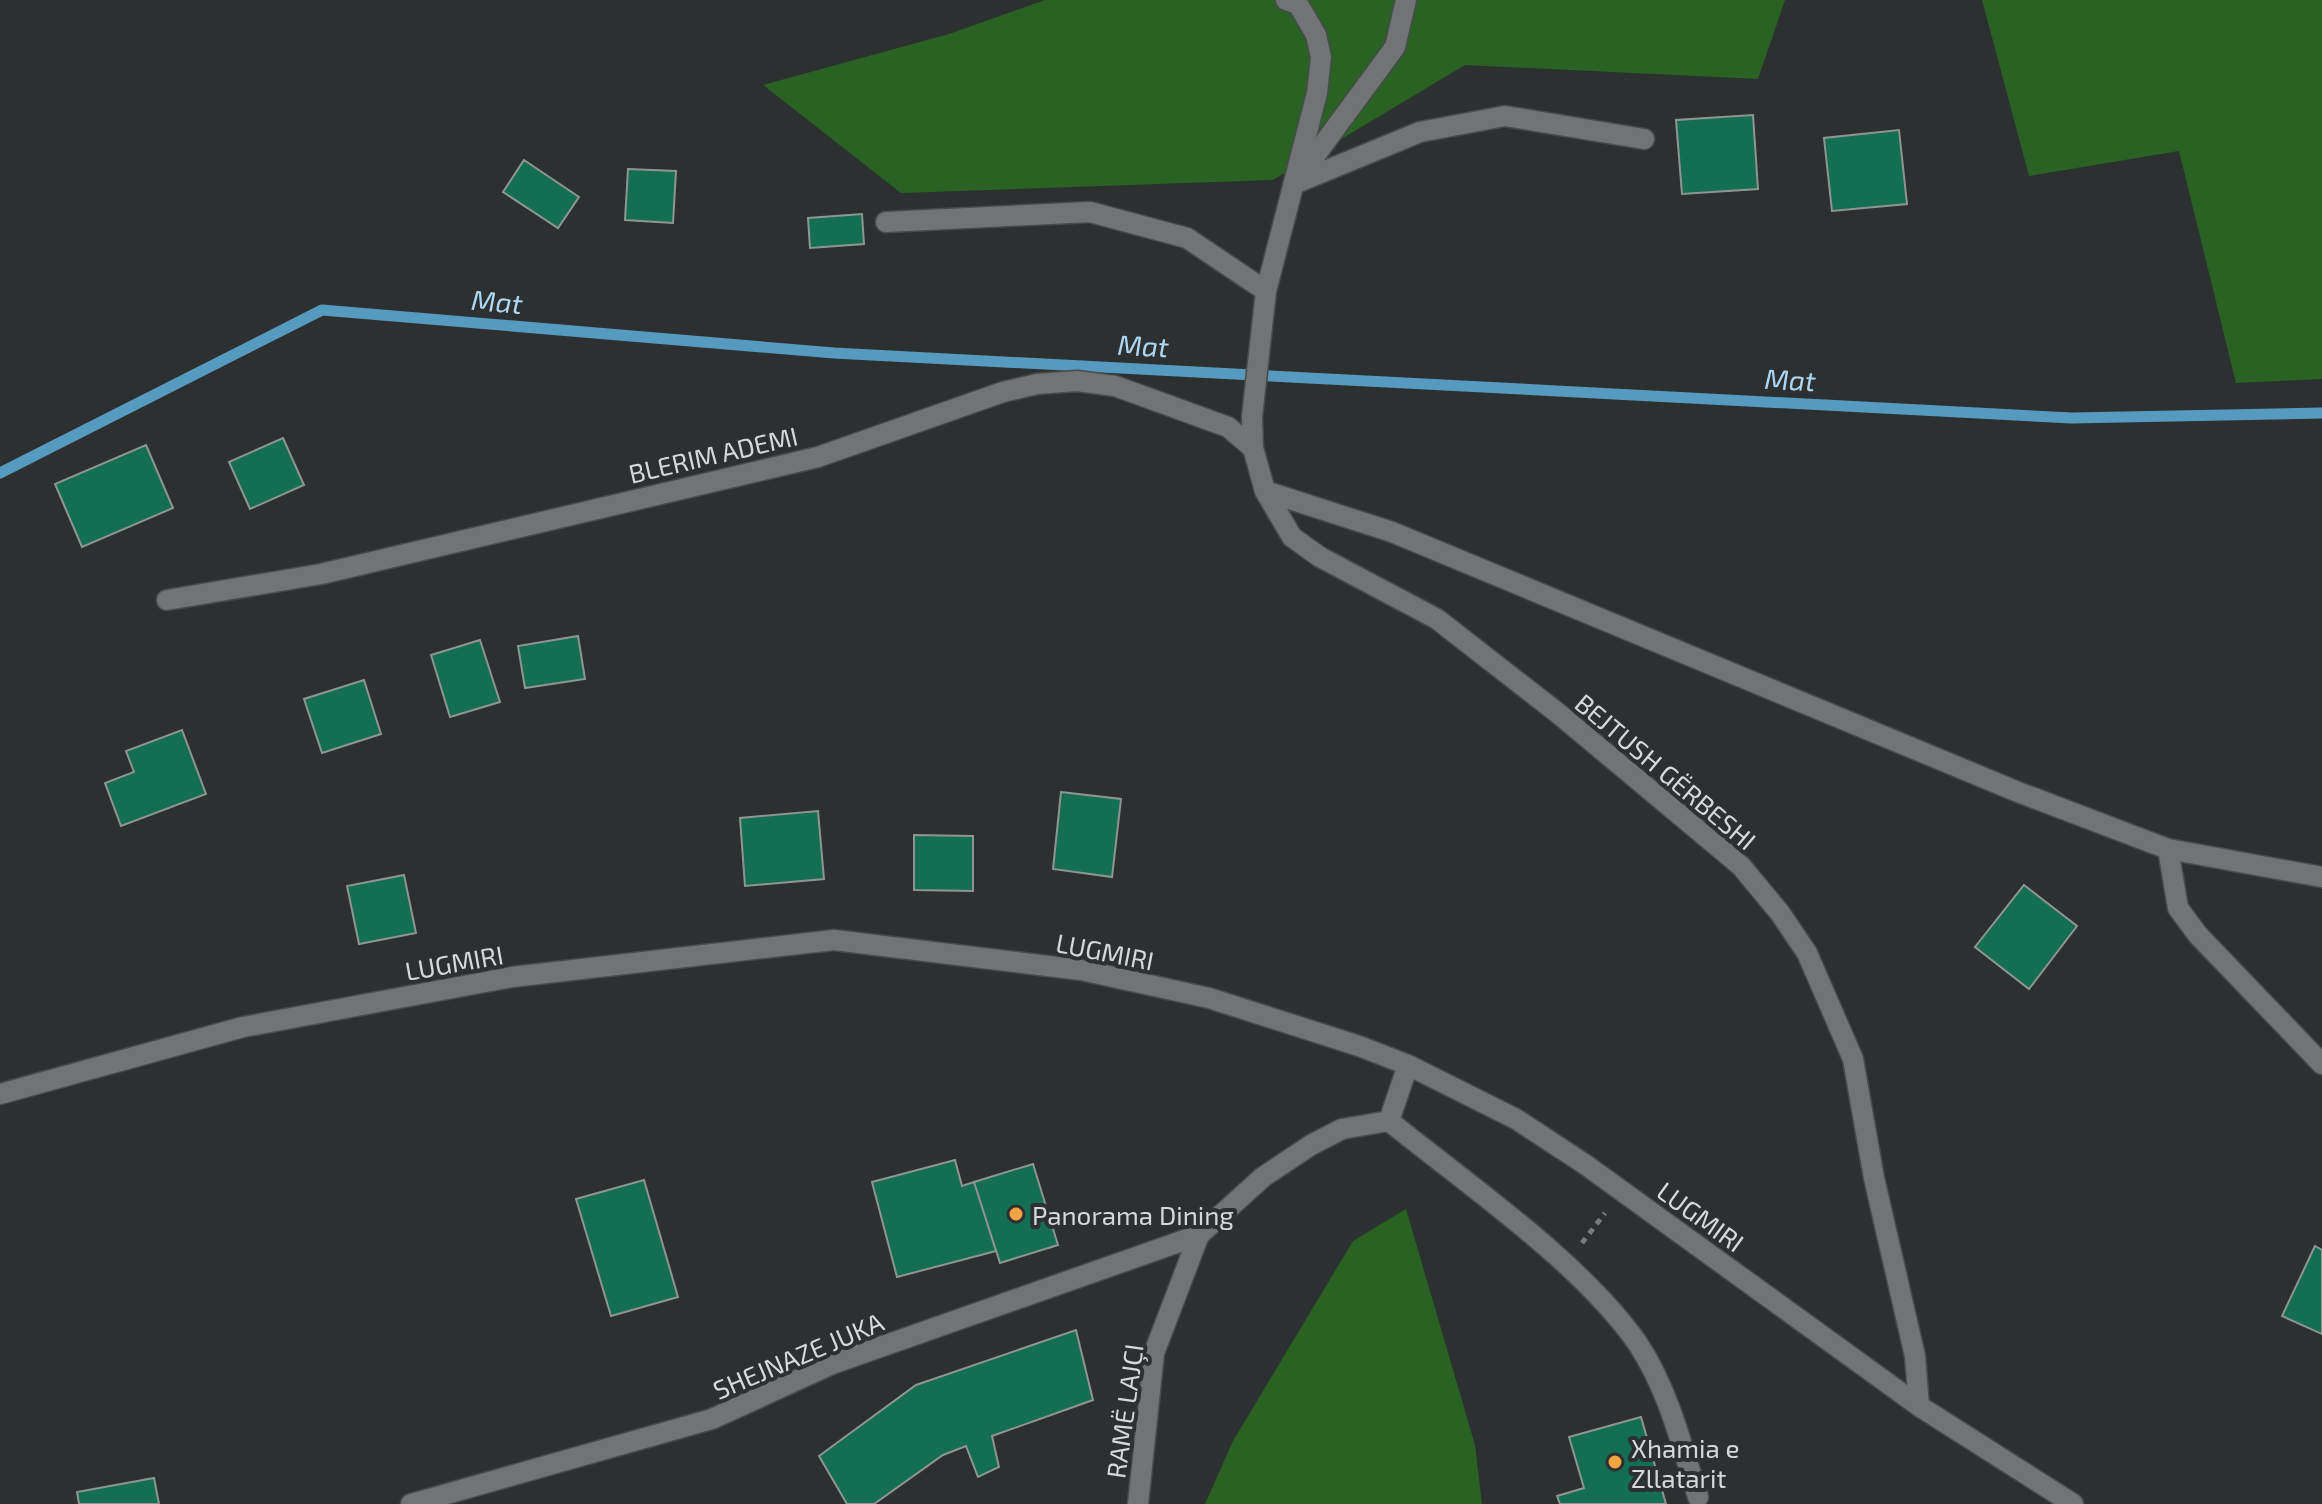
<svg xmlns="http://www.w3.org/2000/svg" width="2322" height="1504" font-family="'Exo 2',sans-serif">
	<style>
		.green { fill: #296223 }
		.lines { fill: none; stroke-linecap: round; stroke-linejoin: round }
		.stream { stroke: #579abf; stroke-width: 11 }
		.building { fill: #136e52; stroke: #909492; stroke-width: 2 }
		.minor-casing { stroke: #474b4b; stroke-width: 23 }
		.path { stroke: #777b7b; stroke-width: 5; stroke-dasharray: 6 6; stroke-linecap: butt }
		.minor { stroke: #717374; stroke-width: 20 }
		.poi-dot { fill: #f3a442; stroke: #2c3030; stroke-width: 3 }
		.labels { text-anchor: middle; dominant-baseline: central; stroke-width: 8; stroke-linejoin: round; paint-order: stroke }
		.street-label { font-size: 26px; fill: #d6d9d9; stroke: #2c3030 }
		.poi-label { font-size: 26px; fill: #d6d9d9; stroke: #2c3030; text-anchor: start }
		.water-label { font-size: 28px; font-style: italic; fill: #aed7f4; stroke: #2c3030 }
	</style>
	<rect width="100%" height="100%" fill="#2c3030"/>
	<path class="green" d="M1045,0H1785L1758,79L1465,65L1273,180L901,193L763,85L949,34Z
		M1982,0H2322V379L2236,383L2179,151L2029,176Z
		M1406,1209L1475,1445L1482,1504H1205L1233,1441L1353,1241Z"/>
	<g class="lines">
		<path class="stream" d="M0,473L322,310L834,353L2072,418L2322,413"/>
	</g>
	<path class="building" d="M1753,115L1758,189L1682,194L1676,120Z
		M1899,130L1907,204L1832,211L1824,138Z
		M524,160L579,197L558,228L503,192Z
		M628,169L676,171L673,223L625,220Z
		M862,214L864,244L810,248L808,218Z
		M283,438L304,485L250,509L229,462Z
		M146,445L173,508L82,547L55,484Z
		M578,636L585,679L525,688L518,646Z
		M480,640L500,702L450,717L431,655Z
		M364,680L381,734L322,753L304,699Z
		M182,730L206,794L121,826L105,783L134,772L126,751Z
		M1061,792L1121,799L1112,877L1053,869Z
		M818,811L824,879L745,886L740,818Z
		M914,835L973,836V891L914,890Z
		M404,875L416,933L359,944L347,886Z
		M2024,885L2077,926L2029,989L1975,947Z
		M955,1160L962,1186L974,1182L996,1251L897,1277L872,1182Z
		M1033,1164L1058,1245L1000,1263L974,1182Z
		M644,1180L678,1297L611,1316L576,1199Z
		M2315,1246L2322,1250V1334L2282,1316Z
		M1076,1330L1093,1400L992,1436L999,1467L978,1477L966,1446L943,1455L874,1504H847L819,1456L916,1385Z
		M1641,1417L1666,1504H1560L1557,1496L1584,1488L1569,1437Z
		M154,1478L159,1504H79L77,1492Z"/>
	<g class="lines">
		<g class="minor-casing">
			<path id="minor" d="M1286,0L1298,4L1316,35L1321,57L1317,93L1266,291L1252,417L1253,448L1265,491L1292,537L1320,557L1437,619L1559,714L1741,866L1780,913L1807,953L1853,1059L1874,1178L1915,1356L1919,1406
				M1300,176L1395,47L1406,0
				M1296,183L1420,132L1505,116L1644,139
				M886,222L1090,212L1187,238L1266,291
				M1265,491L1392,532L2018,792L2168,849L2322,877
				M167,600L321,574L818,457L1003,392L1037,384L1077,381L1115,386L1228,427L1253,448
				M2168,849L2178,908L2198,935L2322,1064
				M0,1094L243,1027L512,977L834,940L1081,970L1209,998L1359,1046L1408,1065L1516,1119L1586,1165L1919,1406L2073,1504
				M1389,1121C1467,1184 1582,1263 1638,1344C1668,1389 1682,1446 1698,1497
				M411,1504L712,1419L832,1364L1199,1235
				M1138,1504L1154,1353L1199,1235L1263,1177L1311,1145L1342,1129L1389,1121L1408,1065"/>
		</g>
		<path class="path" d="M1582,1243L1605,1213"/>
		<use href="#minor" class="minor"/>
	</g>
	<g class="poi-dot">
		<circle cx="1016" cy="1214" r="8"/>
		<circle cx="1615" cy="1462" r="8"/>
	</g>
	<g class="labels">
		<g class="street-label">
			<text transform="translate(713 454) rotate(-13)">BLERIM ADEMI</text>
			<text transform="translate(1666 771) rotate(40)">BEJTUSH GËRBESHI</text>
			<text transform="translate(1105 951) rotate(11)">LUGMIRI</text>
			<text transform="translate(454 962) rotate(-10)">LUGMIRI</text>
			<text transform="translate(1701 1216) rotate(36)">LUGMIRI</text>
			<text transform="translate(798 1355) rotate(-23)">SHEJNAZE JUKA</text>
			<text transform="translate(1124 1411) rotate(-82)">RAMË LAJÇI</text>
		</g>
		<g class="poi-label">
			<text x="1032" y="1214">Panorama Dining</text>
			<text x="1631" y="1447">Xhamia e<tspan x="1631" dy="30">Zllatarit</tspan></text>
		</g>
		<g class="water-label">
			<text transform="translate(497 301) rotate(5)">Mat</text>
			<text transform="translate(1143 345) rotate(3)">Mat</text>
			<text transform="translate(1790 379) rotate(3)">Mat</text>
		</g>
	</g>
</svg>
